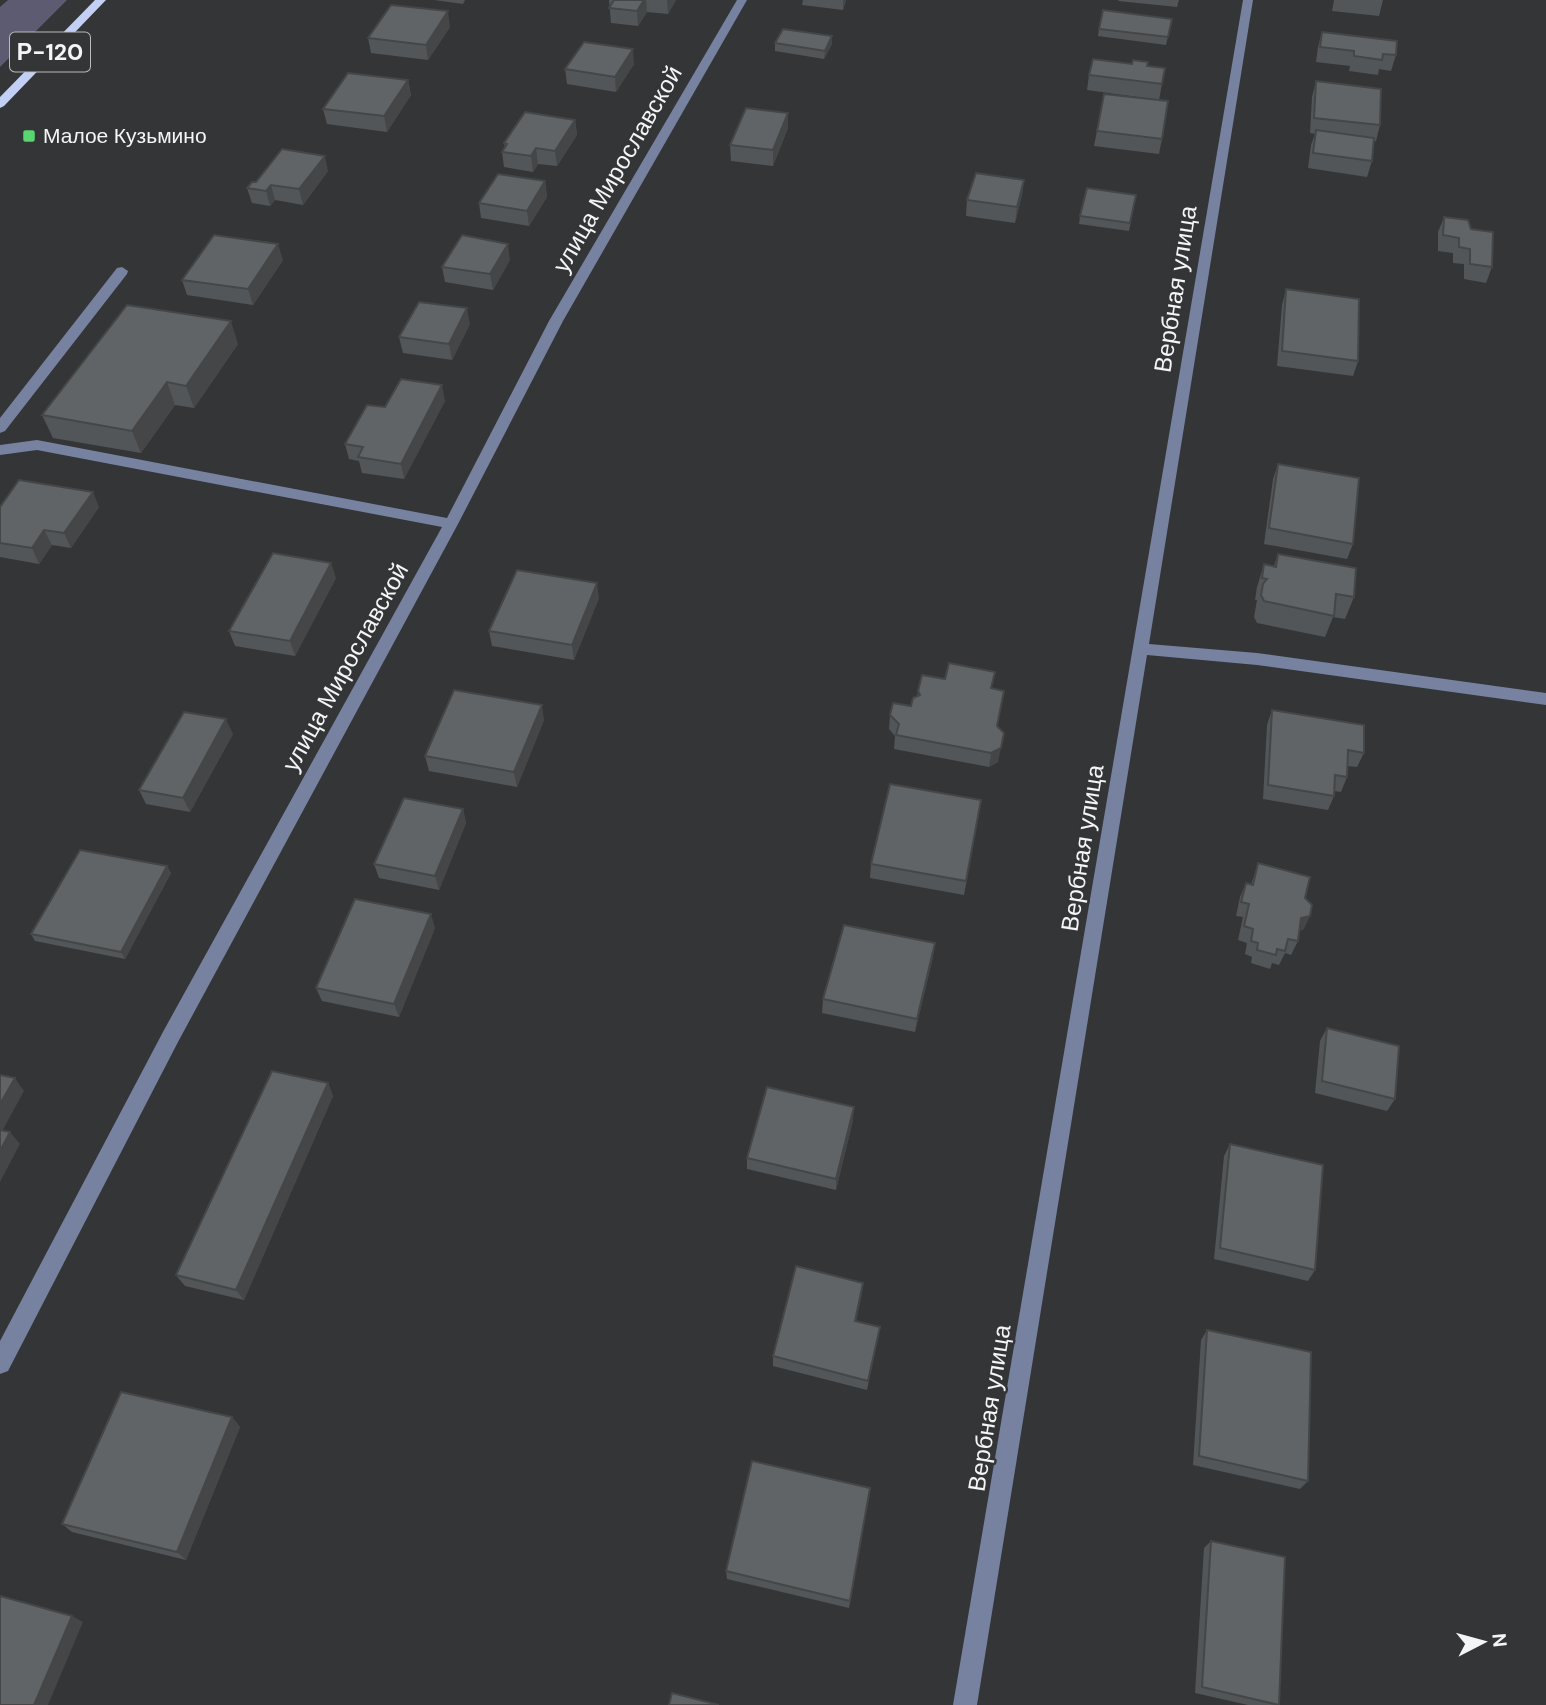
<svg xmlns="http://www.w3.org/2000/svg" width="1546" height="1705" font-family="'DM Sans',sans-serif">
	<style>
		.green { fill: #5d5b71 }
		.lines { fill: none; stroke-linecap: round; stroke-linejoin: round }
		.minor { fill: #7782a0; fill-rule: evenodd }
		.major { fill: #c2d0f5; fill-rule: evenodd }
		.wall { fill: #535658 }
		.shaded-wall { fill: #444647 }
		.building { fill: #616466; stroke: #444647; stroke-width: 2 }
		.poi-dot { fill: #58d56f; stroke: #333537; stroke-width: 2.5 }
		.labels { text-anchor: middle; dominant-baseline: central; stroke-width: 5; stroke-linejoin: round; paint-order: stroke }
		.far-poi-label { font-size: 21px; fill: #f4f5f7; stroke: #333537; text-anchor: start }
		.shield { fill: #333537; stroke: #babbbd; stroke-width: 2 }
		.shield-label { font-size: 23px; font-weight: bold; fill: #f4f5f7 }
		.street-label { font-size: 24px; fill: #f4f5f7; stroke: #333537 }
	</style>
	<rect width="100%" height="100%" fill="#333537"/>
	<path class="green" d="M8,0H67L0,67V7Z"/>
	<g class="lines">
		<path class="minor" d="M737,0H747L563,321L458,524L178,1042L8,1371L0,1374V1341L164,1030L442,527L37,450L0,455V445L37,440L447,518L549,321Z
			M1243,0H1253L1149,644L1257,653L1546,693V705L1257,665L1147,655L977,1705H953Z
			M122,267L128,271L127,274L5,431L0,433V418L117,268Z"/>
		<path class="major" d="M95,0H106L4,106L0,108V97Z"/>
	</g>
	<path class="wall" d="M434,0H465L463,4Z
		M609,0H676L668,14L647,12L638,26L611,23Z
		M803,0H846L843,10L802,5Z
		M1119,0H1179L1177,7L1118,1Z
		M1334,0H1383L1379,16L1332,11Z
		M1172,19L1166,45L1098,36L1099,29Z
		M450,27L428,60L371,53L368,38Z
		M1322,32L1396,55L1391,71L1379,69L1378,75L1349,71L1350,66L1316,62L1318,47Z
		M832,36V44L824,59L775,51V43Z
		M634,64L616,92L567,84L565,69Z
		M1147,66L1165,68L1159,100L1087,90L1089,75Z
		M408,80L411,95L387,132L327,124L323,109Z
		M1316,81L1380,125L1376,141H1374L1372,161L1367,177L1308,168L1311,145L1315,134L1310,133L1312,97Z
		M1104,94L1162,139L1159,154L1094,146Z
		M788,113V128L773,166L731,161L730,145Z
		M575,120L577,135L557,166L538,164L533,172L504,167L502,152L505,147L504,143Z
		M328,171L303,205L275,200L270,206L252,203L247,188L256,182Z
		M1024,180L1022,195L1015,223L966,216L967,200Z
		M545,181L547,197L529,226L481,218L479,203Z
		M1136,195L1129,231L1079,224L1080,216Z
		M1444,217L1471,229L1492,267L1486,283L1464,279V264L1453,263V253L1438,251V232Z
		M283,260L253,305L187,295L182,280Z
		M510,260L493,290L445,282L442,267Z
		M1286,289L1358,361L1353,376L1277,366L1282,305Z
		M470,324L452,360L403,353L399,337Z
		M238,344L194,408L175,405L141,453L53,438L42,415Z
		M445,401L404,479L362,473L359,461L349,459L345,444L385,407Z
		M1278,464L1353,544L1347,559L1264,544L1273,479Z
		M0,507H99L71,548L52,545L39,564L0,557Z
		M1278,554L1354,597L1345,619L1333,617L1325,637L1257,623L1254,617L1257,600H1255L1257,587L1264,564L1274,566Z
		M336,578L295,656L235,646L229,631Z
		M599,598L574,660L492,646L489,631Z
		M992,688L998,726V762L989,767L894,749L895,736L889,729L890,715L911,706L917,697L918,691Z
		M1272,710L1364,753L1357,767L1348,766L1347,777L1341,792L1334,791V796L1328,810L1263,799L1267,725Z
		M544,720L517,787L429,771L425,756Z
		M233,734L190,812L146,804L139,790Z
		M981,800L964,895L870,878L871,864Z
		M463,809L466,823L439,890L379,878L374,864Z
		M1258,863L1305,898L1304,929L1299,931L1298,941L1291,955L1285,953L1279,965L1272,963L1270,969L1251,963L1252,957L1245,954L1247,943L1238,940L1243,917L1236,916L1240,897L1246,883L1251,885Z
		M167,866L171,873L125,959L35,941L31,934Z
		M435,928L399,1017L322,1001L316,988Z
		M933,957L915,1032L822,1013L823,999Z
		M1327,1028L1395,1099L1387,1111L1315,1093L1320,1041Z
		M328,1083L333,1096L244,1300L185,1286L176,1275Z
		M853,1120L836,1190L747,1169V1158Z
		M1230,1144L1315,1270L1308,1281L1214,1259L1224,1156Z
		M863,1283L856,1321L880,1327L867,1390L773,1366V1356Z
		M1207,1330L1308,1481L1300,1489L1193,1465L1201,1340Z
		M232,1417L240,1427L186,1560L72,1532L62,1524Z
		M870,1488L849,1608L727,1579L726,1571Z
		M1211,1541L1279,1705H1248L1195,1693L1204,1548Z"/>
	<path class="shaded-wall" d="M644,0H646L647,12L638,26L637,11Z
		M667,0H676L668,14Z
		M843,0H846L843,10Z
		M448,11L450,27L428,60L426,45Z
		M832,36V44L824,59L825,51Z
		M633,49L634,64L616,92L615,77Z
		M408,80L411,95L387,132L384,116Z
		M788,113V128L773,166V150Z
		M575,120L577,135L557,166L555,151Z
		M536,148L538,164L533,172L531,156Z
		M325,156L328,171L303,205L299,189Z
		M1024,180L1022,195L1015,223L1017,207Z
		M545,181L547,197L529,226L527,211Z
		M271,185L275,200L270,206L266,191Z
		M278,244L283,260L253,305L248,289Z
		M508,244L510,260L493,290L490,274Z
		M467,308L470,324L452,360L449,344Z
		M231,321L238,344L194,408L186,386Z
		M167,382L175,405L141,453L132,431Z
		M442,385L445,401L404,479L401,464Z
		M93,492L99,507L71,548L64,533Z
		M44,530L52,545L39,564L32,548Z
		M331,563L336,578L295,656L290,641Z
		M597,583L599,598L574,660L572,645Z
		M542,705L544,720L517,787L514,772Z
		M226,719L233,734L190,812L183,798Z
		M1001,748L998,762L989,767L991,753Z
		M463,809L466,823L439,890L435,876Z
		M167,866L171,873L125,959L121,952Z
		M431,914L435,928L399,1017L394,1004Z
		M1310,916L1304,929L1295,932L1301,918Z
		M935,943L933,957L915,1032L917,1019Z
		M15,1078L24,1091L0,1135V1104Z
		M328,1083L333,1096L244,1300L236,1290Z
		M854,1107L853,1120L836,1190V1179Z
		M10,1132L20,1144L0,1182V1151Z
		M863,1283L862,1294L854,1331L855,1321Z
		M232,1417L240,1427L186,1560L177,1552Z
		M72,1616L83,1622L48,1705H34Z"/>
	<path class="building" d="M614,0H644L637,11L609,8Z
		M391,5L448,11L426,45L368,38Z
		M1103,10L1172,19L1168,37L1099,29Z
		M783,29L832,36L825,51L775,43Z
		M1322,32L1397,41L1396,55L1383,54L1382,60L1354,56V51L1320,47Z
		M584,42L633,49L615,77L565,69Z
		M1093,59L1132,64L1133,60L1148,62L1147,66L1165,68L1162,84L1089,75Z
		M348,73L408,80L384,116L323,109Z
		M1316,81L1381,89L1380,125L1314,118Z
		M1104,94L1168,101L1162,139L1097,131Z
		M746,108L788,113L773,150L730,145Z
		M525,112L575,120L555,151L536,148L531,156L502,152L507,144L504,143Z
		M1316,130L1374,138L1372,161L1313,153Z
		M282,149L325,156L299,189L271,185L266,191L247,188L252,182H256Z
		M976,173L1024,180L1017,207L967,200Z
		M498,174L545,181L527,211L479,203Z
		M1087,188L1136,195L1130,223L1080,216Z
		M1444,217L1468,220L1471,229L1493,232L1492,267L1470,264V249L1459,247V238L1443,235Z
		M214,235L278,244L248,289L182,280Z
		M462,235L508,244L490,274L442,267Z
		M1286,289L1359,299L1358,361L1282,351Z
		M419,302L467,308L449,344L399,337Z
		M127,305L231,321L186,386L167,382L132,431L42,415Z
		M401,379L442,385L401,464L358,457L363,447L345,444L367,405L385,407Z
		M1278,464L1359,478L1353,544L1269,528Z
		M19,480L93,492L64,533L44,530L32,548L0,543V507Z
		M273,553L331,563L290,641L229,631Z
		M1278,554L1356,568L1354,597L1336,594L1334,616L1264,601L1261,595L1263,584L1267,579L1262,578L1264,564L1276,567Z
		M517,570L597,583L572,645L489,631Z
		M949,663L995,672L991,688L1004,691L997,726L1004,733L1001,748L991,753L896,735L899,724L890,715L893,703L911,706L913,698L920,695L918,691L922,675L945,679Z
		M454,690L542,705L514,772L425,756Z
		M1272,710L1364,725V753L1348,750L1347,777L1335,775L1334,796L1268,785Z
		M184,712L226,719L183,798L139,790Z
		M890,784L981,800L966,881L871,864Z
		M404,798L463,809L435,876L374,864Z
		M80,850L167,866L121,952L31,934Z
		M1258,863L1310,877L1305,898L1312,905L1310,916L1301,918L1298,941L1288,939L1285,951L1277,949L1276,955L1257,950L1258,943L1251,941L1253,929L1244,926L1249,904L1241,902L1246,883L1253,885Z
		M355,899L431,914L394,1004L316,988Z
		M844,925L935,943L917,1019L823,999Z
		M1327,1028L1399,1046L1395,1099L1322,1081Z
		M272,1071L328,1083L236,1290L176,1275Z
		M0,1075L15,1078L0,1104Z
		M767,1087L854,1107L836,1179L747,1158Z
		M0,1130L10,1132L0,1151Z
		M1230,1144L1323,1165L1315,1270L1220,1248Z
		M796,1266L863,1283L855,1321L880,1327L868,1381L773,1356Z
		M1207,1330L1311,1352L1308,1481L1199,1456Z
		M121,1392L232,1417L177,1552L62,1524Z
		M752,1461L870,1488L850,1601L726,1571Z
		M1211,1541L1285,1557L1279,1705L1202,1687Z
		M0,1596L72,1616L34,1705H0Z
		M672,1693L719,1705H669Z"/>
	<rect class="poi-dot" x="22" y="129" width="14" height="14" rx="3.5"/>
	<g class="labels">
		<g class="far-poi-label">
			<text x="43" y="136">Малое Кузьмино</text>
		</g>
		<rect class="shield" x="10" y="32.5" width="80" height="39" rx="5"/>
		<g class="shield-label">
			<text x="50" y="52">Р-120</text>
		</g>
		<g class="street-label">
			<text transform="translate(617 169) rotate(-60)">улица Мирославской</text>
			<text transform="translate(1175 289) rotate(-81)">Вербная улица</text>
			<text transform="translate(345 667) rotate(-61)">улица Мирославской</text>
			<text transform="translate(1082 848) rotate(-81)">Вербная улица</text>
			<text transform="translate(989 1408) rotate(-81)">Вербная улица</text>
		</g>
	</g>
	<g transform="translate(1483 1642) rotate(84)" stroke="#333537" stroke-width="5" paint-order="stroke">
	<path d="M0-5L12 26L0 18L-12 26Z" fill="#f4f5f7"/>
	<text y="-10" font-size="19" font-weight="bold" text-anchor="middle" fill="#f4f5f7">N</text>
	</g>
</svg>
